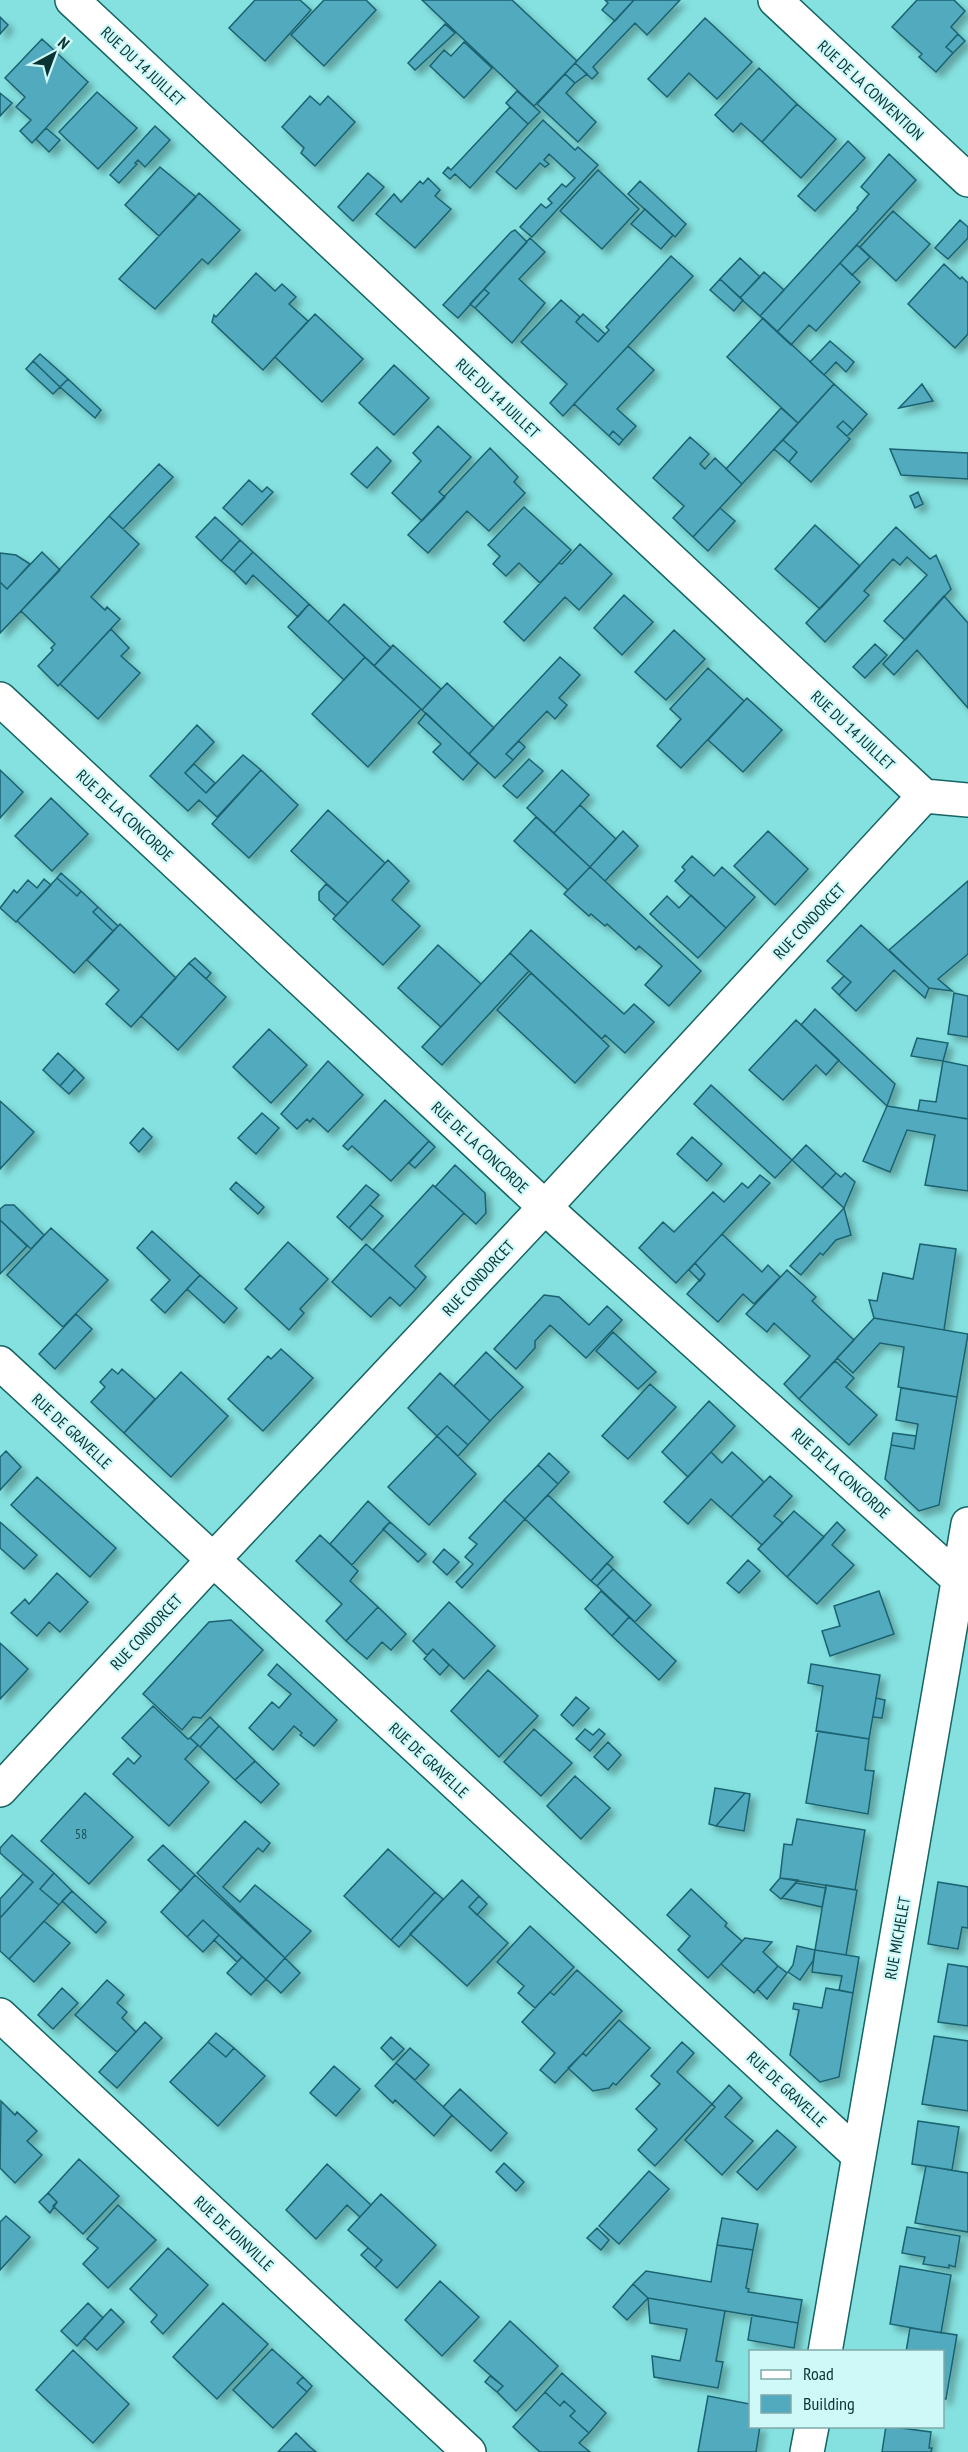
<svg xmlns="http://www.w3.org/2000/svg" width="968" height="2452" font-family="'PT Sans Narrow',sans-serif">
	<style>
		.building { fill: #51aabd; stroke: #1a6270; stroke-width: 1.5; filter: url(#shadow) }
		.lines { fill: none; stroke-linecap: round; stroke-linejoin: round }
		.minor-casing { stroke: #166463; stroke-width: 36 }
		.minor { stroke: #fff; stroke-width: 33 }
		.labels { text-anchor: middle; dominant-baseline: central; stroke-width: 4.5; stroke-linejoin: round; paint-order: stroke }
		.number-label { font-size: 14px; fill: #1c5256 }
		.street-label { font-size: 16px; fill: #0a3434; stroke: #cef9f8 }
	</style>
	<defs>
		<filter id="shadow"><feDropShadow dx="5.5" dy="5.5" stdDeviation="3" flood-color="#0004"/></filter>
	</defs>
	<rect width="100%" height="100%" fill="#84e1df"/>
	<path class="building" d="M255,0H300L311,10L265,61L229,28Z
		M324,0H366L376,10L324,66L291,35Z
		M422,0H512L577,61L534,106Z
		M605,0H634L615,21L602,10L608,3Z
		M634,0H680L647,35L635,23L593,67L598,73L592,79L575,63Z
		M917,0H954L965,11L951,27L958,34L946,47L953,53L936,72L919,57L922,54L892,27Z
		M0,17L8,25L0,34Z
		M705,18L752,62L717,99L689,73L667,97L648,79Z
		M445,24L455,33L415,70L408,63Z
		M958,34L965,41L953,53L946,47Z
		M42,39L88,82L32,143L20,131L31,120L16,107L25,97L5,78Z
		M464,42L492,68L464,98L430,66L444,50L451,56Z
		M575,63L587,74L575,83L565,74Z
		M759,68L797,104L762,142L741,123L733,132L715,115Z
		M565,74L575,83L566,93L596,122L578,142L537,104Z
		M517,91L540,112L528,124L506,103Z
		M97,92L137,128L98,169L59,132Z
		M0,93L12,103L0,116Z
		M310,96L320,105L328,96L355,122L315,166L301,153L304,148L282,127Z
		M797,104L836,139L801,178L762,142Z
		M510,107L528,124L470,188L455,174L450,179L443,173L448,167L451,170Z
		M543,120L575,150L578,147L598,165L532,237L520,227L541,204L546,208L552,203L548,199L562,184L566,187L575,178L549,154L544,160L549,164L545,167L540,163L516,189L496,172Z
		M155,126L170,140L145,167L138,160L135,163L137,164L119,183L110,175Z
		M46,128L60,140L49,152L36,139Z
		M848,141L865,158L815,211L798,196Z
		M889,154L916,180L777,332L760,316L858,209L857,208L869,194L861,187Z
		M160,167L196,197L159,236L125,205Z
		M598,170L639,209L602,249L560,211Z
		M368,173L384,187L353,221L338,207Z
		M428,178L440,190L435,196L451,209L415,248L376,214L394,194L401,202L420,181L423,184Z
		M640,181L686,224L675,237L628,194Z
		M199,193L240,230L208,264L202,259L155,309L119,279Z
		M645,209L673,235L661,249L631,224Z
		M893,211L930,244L896,281L860,247Z
		M960,220L968,227V238L948,259L935,248Z
		M515,230L527,242L458,318L443,305L511,232Z
		M530,238L545,252L519,279L545,303L512,343L475,308L489,293L484,289Z
		M857,245L870,257L852,275L840,263Z
		M671,256L693,276L563,416L550,403L567,384L521,342L561,300L580,317L576,322L598,342L609,330L606,327Z
		M740,258L760,277L740,298L720,279Z
		M840,263L860,282L816,331L809,325L791,345L777,332Z
		M944,264L960,279L962,277L968,283V334L955,348L908,304Z
		M764,272L784,290L760,316L740,298Z
		M256,273L275,291L282,284L296,297L289,304L308,321L263,370L212,322L214,315L216,317Z
		M720,279L743,300L734,311L710,290Z
		M484,289L489,293L475,308L470,304Z
		M315,314L363,359L322,402L275,357Z
		M583,314L605,334L598,342L576,322Z
		M763,318L834,384L798,423L727,357Z
		M830,341L854,362L846,372L836,362L824,375L810,362Z
		M628,346L654,370L617,409L636,426L623,440L613,431L609,436L574,404Z
		M40,354L68,379L60,387L33,361Z
		M33,361L60,387L53,394L26,369Z
		M394,365L429,398L394,435L359,403Z
		M68,379L101,410L95,418L60,387Z
		M834,384L867,414L853,430L843,421L837,427L850,439L811,482L789,462L797,452L783,440Z
		M922,384L933,401L899,408Z
		M781,408L798,423L742,484L726,469Z
		M843,421L853,430L847,436L837,427Z
		M438,426L471,457L439,492L445,497L422,521L392,493L421,461L413,453Z
		M613,431L623,440L619,445L609,436Z
		M690,437L709,454L700,464L705,469L715,458L742,484L693,537L673,518L684,506L653,478Z
		M783,440L797,452L789,462L774,449Z
		M377,447L391,461L367,488L351,474Z
		M490,448L518,477L514,482L525,493L489,531L467,511L428,553L408,535Z
		M890,449L968,453V479L901,475Z
		M159,464L173,477L123,529L109,516Z
		M249,480L262,492L267,487L273,492L242,525L223,508Z
		M918,492L923,504L915,508L910,496Z
		M524,507L571,550L540,583L519,563L506,576L493,564L500,556L488,545Z
		M720,508L735,521L708,551L693,537Z
		M109,516L139,544L91,597L105,610L107,607L120,619L58,686L38,666L53,650L51,648L55,644L21,611Z
		M215,517L240,540L221,561L196,537Z
		M815,525L860,566L820,609L775,569Z
		M896,527L930,559L936,555L951,589L905,640L884,621L927,575L907,557L900,565L893,559L864,591L869,595L825,642L806,623Z
		M240,540L253,552L234,572L221,561Z
		M580,544L612,574L579,610L565,597L524,641L504,622L559,563L562,564Z
		M42,552L60,570L0,633V582L7,589Z
		M253,552L309,604L298,617L253,575L246,584L234,572Z
		M0,553L16,555L30,564L7,589L0,582Z
		M624,595L653,622L622,655L594,628Z
		M944,596L968,623V708L917,650L894,675L883,664Z
		M309,604L365,657L344,680L288,627Z
		M344,604L391,648L374,666L328,622Z
		M111,629L129,648L121,656L140,673L98,719L60,684Z
		M674,630L705,659L666,700L635,672Z
		M875,644L887,655L865,678L853,667Z
		M393,645L441,689L422,710L374,666Z
		M365,657L421,709L368,767L312,714Z
		M560,657L580,675L559,698L567,705L555,719L547,711L506,754L513,760L495,778L469,754Z
		M708,668L744,701L681,768L657,746L681,719L670,709Z
		M447,683L494,728L469,754L422,710Z
		M747,698L782,730L743,772L708,740Z
		M426,713L478,763L463,780L433,752L441,744L418,723Z
		M197,725L214,742L185,773L206,793L243,755L261,770L217,817L199,800L188,811L150,776Z
		M519,741L525,747L513,760L506,754Z
		M529,759L543,771L517,798L503,786Z
		M194,764L215,783L206,793L185,773Z
		M0,770L23,792L0,818Z
		M261,770L298,805L249,858L212,824Z
		M562,770L589,795L554,833L527,808Z
		M51,798L88,834L52,871L15,836Z
		M580,805L616,839L590,867L554,833Z
		M328,810L385,863L348,903L291,851Z
		M536,817L590,867L568,890L514,841Z
		M623,831L638,846L605,881L590,867Z
		M768,831L808,869L775,905L734,866Z
		M692,856L714,876L722,867L755,897L726,928L675,881L685,870L682,867Z
		M388,860L409,881L392,900L420,926L383,965L333,919Z
		M590,867L701,971L669,1006L645,985L662,966L639,946L636,950L607,924L605,926L591,914L589,916L564,894Z
		M61,873L81,891L77,896L57,878Z
		M57,878L77,896L81,891L98,907L93,912L113,931L74,973L17,921Z
		M44,879L51,885L16,922L0,908L14,890L17,893L28,880L37,888Z
		M968,881V954L938,979L952,991L929,988L889,950Z
		M326,884L348,903L336,916L319,900V892Z
		M691,895L726,928L698,958L650,914L667,896L679,908Z
		M98,907L118,926L113,931L93,912Z
		M120,924L176,978L131,1027L106,1004L119,990L87,960Z
		M861,925L929,988L925,998L894,970L856,1011L839,995L851,982L827,961Z
		M531,930L624,1014L634,1004L654,1022L625,1053L605,1035L602,1039L510,953Z
		M438,945L481,984L441,1027L398,988Z
		M510,953L529,971L442,1065L422,1047Z
		M195,958L211,973L206,979L189,963Z
		M189,963L226,997L178,1050L141,1016Z
		M531,973L609,1046L575,1083L497,1010Z
		M844,976L851,982L839,995L832,988Z
		M954,993L968,996V1037L948,1034Z
		M815,1009L895,1084L887,1106L801,1025Z
		M796,1020L839,1060L826,1075L816,1065L783,1100L749,1070Z
		M269,1029L307,1065L271,1103L233,1067Z
		M917,1038L948,1043L943,1061L911,1056Z
		M58,1053L75,1069L60,1086L43,1070Z
		M328,1061L363,1095L328,1132L313,1118L310,1122L307,1119L297,1129L281,1114Z
		M943,1061L968,1066V1119L918,1111L920,1100L936,1102Z
		M75,1069L84,1078L69,1094L60,1086Z
		M711,1085L792,1160L775,1178L694,1104Z
		M385,1100L429,1141L391,1181L352,1146L348,1150L343,1146Z
		M0,1101L34,1132L0,1169Z
		M887,1106L968,1119V1191L925,1185L935,1135L907,1130L890,1172L863,1161Z
		M262,1113L279,1128L256,1154L238,1138Z
		M143,1128L152,1137L139,1152L130,1143Z
		M692,1137L722,1164L707,1181L677,1154Z
		M429,1141L435,1147L415,1168L409,1163Z
		M806,1145L836,1173L822,1188L792,1160Z
		M455,1165L485,1193L486,1213L476,1224L435,1187Z
		M836,1173L841,1177L845,1173L855,1182L844,1208L822,1188Z
		M760,1175L770,1183L676,1283L639,1248L663,1222L674,1232L713,1192L724,1202L742,1183L748,1188Z
		M236,1182L264,1207L258,1214L230,1189Z
		M366,1185L379,1195L349,1228L337,1217Z
		M433,1185L464,1213L415,1266L426,1277L416,1289L373,1250Z
		M5,1205H14L44,1235L31,1249L0,1220V1209Z
		M370,1205L383,1216L362,1240L349,1228Z
		M844,1208L851,1235L836,1240L823,1255L820,1253L801,1275L790,1266Z
		M0,1220L27,1246L0,1274Z
		M51,1228L108,1280L63,1327L7,1275Z
		M152,1231L200,1275L165,1313L151,1300L170,1280L137,1248Z
		M722,1234L762,1272L768,1265L780,1277L754,1304L743,1294L718,1322L687,1294L705,1274L695,1263Z
		M288,1242L328,1279L300,1309L304,1313L289,1330L245,1289Z
		M366,1244L416,1289L400,1306L390,1297L371,1317L332,1282Z
		M920,1244L956,1249L944,1330L874,1318L869,1300L877,1301L883,1273L913,1279Z
		M695,1263L705,1274L700,1281L689,1270Z
		M787,1270L816,1297L812,1301L854,1340L799,1399L784,1384L810,1356L774,1323L767,1332L746,1314Z
		M200,1275L237,1308L224,1323L187,1289Z
		M544,1295L559,1297L589,1325L607,1306L622,1320L586,1358L550,1325L535,1341V1348L516,1369L494,1349Z
		M76,1314L92,1329L55,1369L39,1354Z
		M874,1318L968,1334L957,1397L898,1387L904,1347L880,1343L853,1373L837,1358Z
		M613,1332L656,1372L638,1389L596,1351Z
		M281,1349L313,1378L263,1431L228,1399L268,1356L271,1359Z
		M486,1352L523,1387L490,1421L454,1386Z
		M835,1361L854,1378L846,1387L877,1415L849,1445L799,1399Z
		M112,1369L118,1374L122,1369L155,1399L124,1433L91,1402L105,1387L100,1382Z
		M181,1372L228,1416L171,1477L124,1433Z
		M440,1373L490,1421L468,1445L447,1426L437,1436L408,1408Z
		M650,1384L676,1407L628,1459L602,1436Z
		M901,1388L957,1397L939,1505L919,1511L885,1479L891,1445L914,1449L918,1424L896,1420Z
		M709,1401L735,1426L688,1477L662,1452Z
		M447,1426L468,1445L458,1456L437,1436Z
		M893,1433L916,1436L914,1449L891,1445Z
		M437,1436L476,1474L429,1525L388,1487Z
		M6,1451L21,1467L0,1490V1457Z
		M711,1452L722,1463L732,1452L764,1482L731,1517L711,1499L688,1524L664,1502Z
		M549,1453L569,1472L558,1484L538,1465Z
		M538,1465L558,1484L525,1519L504,1500Z
		M770,1476L792,1496L774,1516L783,1523L762,1545L731,1517Z
		M37,1477L116,1548L90,1577L11,1505Z
		M548,1495L613,1557L591,1581L525,1519Z
		M504,1500L525,1519L462,1588L456,1582L473,1564L465,1557L477,1544L469,1538Z
		M368,1501L390,1522L352,1565L330,1544Z
		M794,1511L824,1537L787,1577L758,1549Z
		M0,1522L37,1555L24,1569L0,1548Z
		M390,1522L426,1554L418,1562L383,1529Z
		M837,1522L845,1530L832,1545L854,1565L817,1604L787,1577Z
		M320,1535L358,1571L350,1581L378,1607L346,1641L326,1621L342,1604L296,1561Z
		M444,1549L459,1562L447,1575L433,1562Z
		M748,1560L760,1571L739,1593L727,1583Z
		M607,1563L613,1569L597,1586L591,1581Z
		M613,1569L651,1605L635,1622L597,1586Z
		M57,1573L88,1602L60,1632L49,1622L37,1636L11,1613L25,1599L29,1604Z
		M601,1591L629,1617L612,1636L585,1609Z
		M879,1591L894,1634L830,1656L822,1631L840,1626L834,1606Z
		M449,1602L495,1646L464,1679L433,1649L427,1655L413,1641Z
		M378,1607L406,1634L391,1650L382,1642L367,1659L346,1641Z
		M629,1617L676,1661L659,1680L612,1636Z
		M231,1620L263,1650L201,1718L193,1717L182,1730L143,1694L209,1622Z
		M0,1643L28,1669L0,1699Z
		M433,1649L449,1665L440,1675L424,1659Z
		M277,1664L337,1720L314,1746L300,1735L302,1733L294,1726L273,1750L249,1728L272,1702L279,1708L291,1694L268,1675Z
		M811,1664L880,1675L869,1739L816,1731L823,1686L808,1683Z
		M488,1670L538,1716L499,1757L451,1711Z
		M576,1697L589,1708L573,1726L561,1715Z
		M876,1698L885,1700L882,1718L873,1717Z
		M153,1706L188,1739L190,1738L198,1745L185,1759L209,1782L169,1826L113,1774L128,1758L134,1764L141,1756L122,1738Z
		M210,1717L219,1726L200,1747L190,1738Z
		M219,1726L255,1761L235,1780L200,1747Z
		M534,1729L572,1763L541,1796L504,1762Z
		M585,1729L593,1735L599,1729L605,1734L590,1751L576,1739Z
		M818,1731L869,1739L865,1770L874,1771L868,1814L806,1803Z
		M608,1742L621,1755L608,1770L594,1757Z
		M255,1761L279,1784L261,1803L235,1780Z
		M575,1776L610,1808L581,1839L547,1806Z
		M715,1788L745,1793L716,1826L709,1824Z
		M85,1793L133,1837L89,1884L41,1841Z
		M745,1793L750,1794L744,1831L716,1826Z
		M797,1819L865,1830L855,1890L780,1878L784,1844L792,1845Z
		M245,1821L270,1843L263,1852L258,1848L223,1887L240,1902L255,1885L311,1931L285,1958L197,1873Z
		M12,1835L54,1873L40,1889L59,1905L9,1959L0,1951V1918L33,1882L0,1853V1848Z
		M163,1845L195,1875L181,1891L148,1860Z
		M388,1849L435,1892L391,1940L344,1896Z
		M54,1873L72,1891L59,1905L40,1889Z
		M23,1874L33,1882L0,1918V1899Z
		M195,1875L285,1958L266,1979L203,1920L187,1937L161,1912Z
		M780,1878L798,1880L781,1899L770,1890Z
		M462,1880L479,1896L469,1907L508,1943L467,1986L410,1934Z
		M938,1882L968,1887V1928L962,1927L958,1949L928,1944Z
		M796,1883L826,1888L822,1907L782,1898Z
		M826,1885L857,1890L846,1955L815,1950Z
		M691,1889L727,1923L725,1926L742,1941L708,1978L678,1950L690,1936L667,1915Z
		M72,1891L106,1922L96,1933L62,1901Z
		M435,1892L443,1899L399,1947L391,1940Z
		M479,1896L487,1904L477,1915L469,1907Z
		M203,1920L219,1935L203,1952L187,1937Z
		M44,1921L70,1943L34,1982L9,1959Z
		M530,1926L574,1967L535,2008L518,1993L524,1986L497,1962Z
		M219,1935L242,1957L237,1962L214,1940Z
		M745,1938L772,1942L763,1952L778,1966L754,1993L721,1964Z
		M797,1946L815,1950L813,1961L800,1980L788,1972L793,1965Z
		M815,1950L859,1957L853,1993L839,1990L842,1976L812,1972Z
		M242,1957L266,1979L251,1995L227,1973Z
		M285,1958L300,1973L281,1993L266,1979Z
		M948,1964L968,1967V2026L938,2022Z
		M778,1966L787,1973L767,1999L757,1989Z
		M577,1970L622,2011L555,2083L540,2070L555,2053L522,2022L550,1992L554,1995Z
		M107,1980L124,1995L117,2003L127,2012L122,2018L136,2032L117,2052L75,2015Z
		M62,1988L78,2003L53,2029L38,2015Z
		M826,1988L853,1993L839,2077L820,2082L790,2055L799,2010L793,2009L794,2003L822,2008Z
		M619,2020L650,2048L616,2085L613,2083L609,2088L593,2091L568,2068L583,2053L586,2056Z
		M145,2022L162,2038L117,2088L99,2072Z
		M216,2033L234,2048L226,2057L208,2042Z
		M934,2036L968,2041V2111L922,2104Z
		M391,2037L404,2049L393,2060L381,2048Z
		M208,2042L226,2057L234,2048L265,2076L218,2126L170,2082Z
		M682,2042L694,2053L677,2072L712,2104L655,2166L638,2150L657,2129L636,2109L660,2084L651,2076Z
		M410,2048L429,2065L415,2080L396,2063Z
		M396,2063L452,2115L434,2136L395,2100L393,2103L375,2086Z
		M334,2066L360,2089L336,2116L310,2093Z
		M729,2085L742,2098L725,2117L753,2141L722,2175L685,2140L715,2107L712,2104Z
		M460,2089L507,2133L491,2151L443,2107Z
		M1,2101L15,2115L17,2112L37,2131L27,2141L42,2155L15,2183L0,2168Z
		M918,2121L959,2127L952,2170L912,2164Z
		M777,2130L796,2147L757,2190L737,2172Z
		M79,2159L119,2196L83,2234L53,2206L57,2202L48,2193Z
		M504,2163L524,2182L516,2191L496,2172Z
		M327,2164L371,2205L360,2217L347,2205L316,2239L286,2210Z
		M926,2166L968,2173V2232L915,2223Z
		M649,2171L669,2189L619,2244L599,2226Z
		M48,2193L57,2202L50,2213L39,2202Z
		M381,2194L436,2245L397,2288L375,2268L382,2260L348,2230Z
		M118,2205L156,2240L108,2288L83,2264L98,2248L87,2239Z
		M6,2216L30,2237L0,2270V2222Z
		M722,2218L758,2224L753,2250L717,2245Z
		M907,2227L960,2236L955,2267L949,2265V2268L923,2264L925,2257L902,2253Z
		M597,2228L609,2240L601,2250L587,2238Z
		M717,2245L753,2250L746,2288L749,2289L748,2292L802,2300L798,2323L648,2298L633,2284L646,2271L711,2282Z
		M168,2248L208,2285L163,2334L151,2322L157,2315L130,2289Z
		M368,2248L382,2260L375,2268L361,2255Z
		M900,2266L951,2275L941,2333L890,2324Z
		M440,2281L479,2317L442,2356L405,2320Z
		M633,2284L648,2298L627,2320L613,2307Z
		M648,2298L725,2311L716,2361L723,2362L718,2388L654,2377L652,2356L680,2361L687,2329L650,2323Z
		M88,2303L103,2318L77,2346L61,2331Z
		M223,2303L268,2344L217,2399L173,2357Z
		M111,2309L124,2322L97,2350L84,2338Z
		M752,2315L798,2323L794,2348L748,2340Z
		M510,2321L558,2366L516,2411L497,2392L503,2386L474,2361Z
		M910,2328L957,2335L946,2399H942V2352H906Z
		M272,2349L303,2377L297,2383L307,2392L273,2428L233,2390Z
		M73,2350L129,2404L93,2443L36,2390Z
		M562,2373L606,2413L589,2433L570,2416L575,2411L564,2401L560,2406L545,2392Z
		M490,2376L503,2386L497,2392L485,2382Z
		M303,2377L312,2386L307,2392L297,2383Z
		M545,2392L560,2406L564,2401L575,2411L570,2416L589,2433L579,2443L590,2452H540L513,2427Z
		M708,2396L750,2404V2426H760L756,2452H698Z
		M886,2426L931,2432L929,2448H932L931,2452H882Z
		M296,2433L310,2447L316,2452H278Z"/>
	<g class="lines">
		<g class="minor-casing">
			<path id="minor" d="M72,0L924,796
				M775,0L968,180
				M0,699L562,1223L968,1588
				M0,1363L859,2156
				M0,1790L212,1561L545,1207L924,796L968,800
				M0,2015L469,2452
				M825,2352L968,1524
				M807,2452L812,2426"/>
		</g>
		<use href="#minor" class="minor"/>
	</g>
	<g class="labels">
		<g class="number-label">
			<text x="81" y="1834">58</text>
		</g>
		<g class="street-label">
			<text transform="translate(143 66) rotate(43)">RUE DU 14 JUILLET</text>
			<text transform="translate(871 90) rotate(43)">RUE DE LA CONVENTION</text>
			<text transform="translate(498 398) rotate(43)">RUE DU 14 JUILLET</text>
			<text transform="translate(853 730) rotate(43)">RUE DU 14 JUILLET</text>
			<text transform="translate(125 815) rotate(43)">RUE DE LA CONCORDE</text>
			<text transform="translate(809 921) rotate(-47)">RUE CONDORCET</text>
			<text transform="translate(480 1147) rotate(43)">RUE DE LA CONCORDE</text>
			<text transform="translate(478 1278) rotate(-47)">RUE CONDORCET</text>
			<text transform="translate(72 1431) rotate(43)">RUE DE GRAVELLE</text>
			<text transform="translate(841 1473) rotate(42)">RUE DE LA CONCORDE</text>
			<text transform="translate(146 1632) rotate(-47)">RUE CONDORCET</text>
			<text transform="translate(429 1760) rotate(43)">RUE DE GRAVELLE</text>
			<text transform="translate(897 1938) rotate(-80)">RUE MICHELET</text>
			<text transform="translate(787 2089) rotate(43)">RUE DE GRAVELLE</text>
			<text transform="translate(234 2233) rotate(43)">RUE DE JOINVILLE</text>
		</g>
	</g>
	<rect x="749" y="2350" width="195" height="78" fill="#cef9f8" stroke="#80aaaa" stroke-width="1.5"/>
	<rect x="761" y="2370" width="30" height="9" fill="#ffffff" stroke="#80aaaa" stroke-width="1.5"/>
	<text x="803" y="2380" font-size="18" fill="#0a3434">Road</text>
	<rect x="761" y="2395" width="30" height="18" fill="#51aabd" stroke="#80aaaa" stroke-width="1.5"/>
	<text x="803" y="2410" font-size="18" fill="#0a3434">Building</text>
	<g transform="translate(54 54) rotate(41)" stroke="#cef9f8" stroke-width="4.5" paint-order="stroke">
	<path d="M0-4.5L10 22L0 15L-10 22Z" fill="#0a3434"/>
	<text y="-9" font-size="16" font-weight="bold" text-anchor="middle" fill="#0a3434">N</text>
	</g>
</svg>
